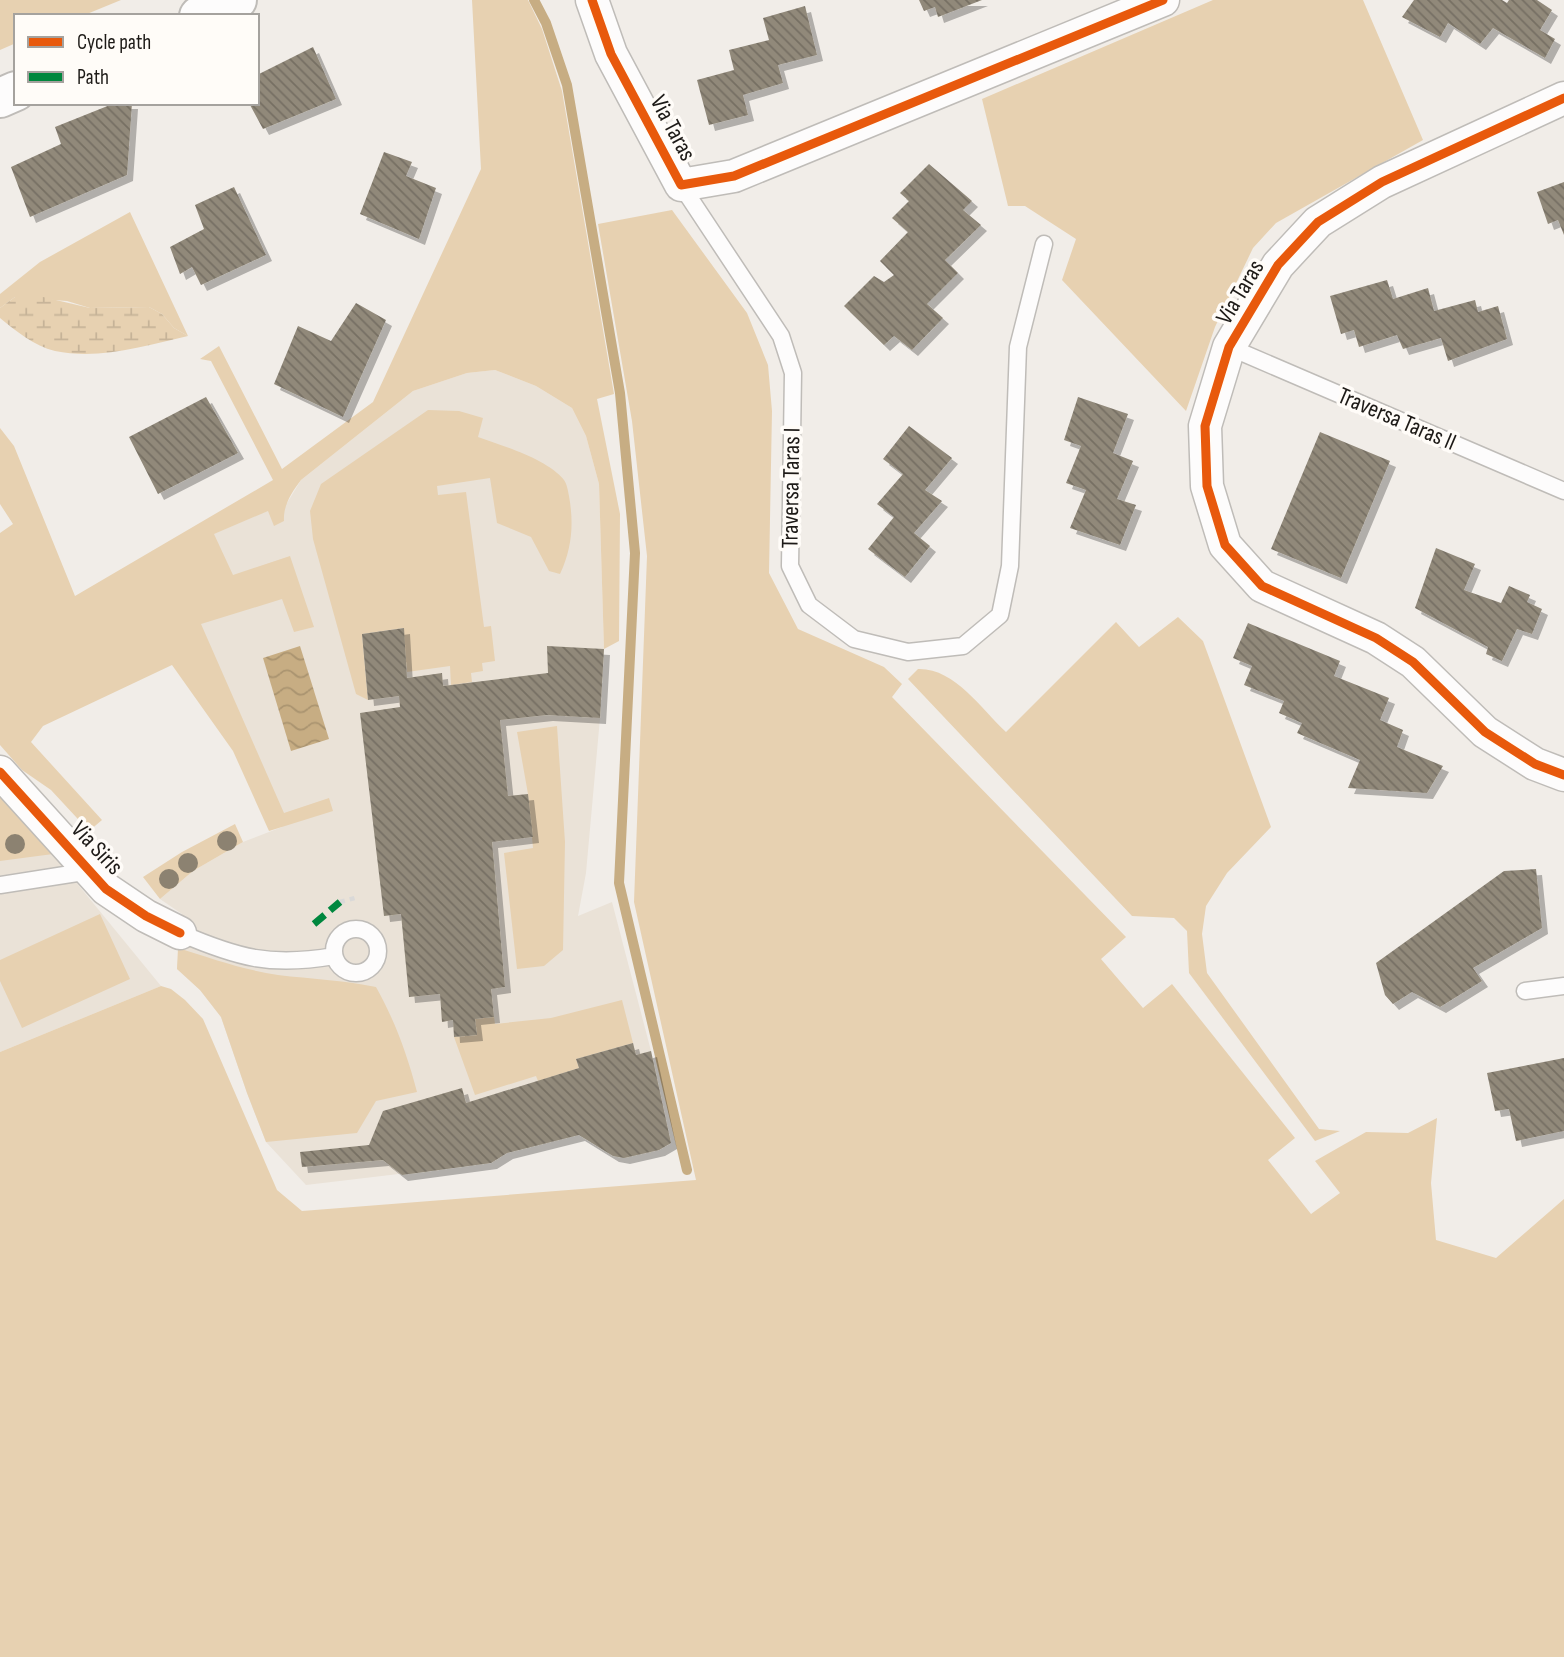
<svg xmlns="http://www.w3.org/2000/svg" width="1564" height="1657" font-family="'Sofia Sans Condensed',sans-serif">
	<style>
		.built { fill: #eae2d7 }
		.grass { fill: #e7d1b1 }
		.wetland { fill: url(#wetland-marsh) }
		.water { fill: url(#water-waves) }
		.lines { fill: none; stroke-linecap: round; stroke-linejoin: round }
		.stream { stroke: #c7ad83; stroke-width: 10 }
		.building { fill: url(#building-back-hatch); filter: url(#shadow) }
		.service-casing { stroke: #bfbcb8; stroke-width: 19 }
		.minor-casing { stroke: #bfbcb8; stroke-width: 35 }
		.tertiary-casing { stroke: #bfbcb8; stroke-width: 42 }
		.path { stroke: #dad9d8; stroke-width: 4.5; stroke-dasharray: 5 5; stroke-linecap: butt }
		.service { stroke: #fdfcfc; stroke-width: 16 }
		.minor { stroke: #fdfcfc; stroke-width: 32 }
		.tertiary { stroke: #fdfcfc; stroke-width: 38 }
		.quiet { stroke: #00873e; stroke-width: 7; stroke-dasharray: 14 7; stroke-linecap: butt }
		.cycleway-casing { stroke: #fffcf8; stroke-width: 13 }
		.cycleway { stroke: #e8590c; stroke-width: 9 }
		.tree { fill: #8c8271 }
		.labels { text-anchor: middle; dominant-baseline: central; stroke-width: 7; stroke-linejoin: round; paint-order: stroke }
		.street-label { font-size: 24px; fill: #1d1a17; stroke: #fffcf8 }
	</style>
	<defs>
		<pattern id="wetland-marsh" width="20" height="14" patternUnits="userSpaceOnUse" patternTransform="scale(1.75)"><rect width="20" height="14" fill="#e7d1b1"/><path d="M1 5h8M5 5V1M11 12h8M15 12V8" fill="none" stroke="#c6b398"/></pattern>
		<pattern id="water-waves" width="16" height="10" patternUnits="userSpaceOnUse" patternTransform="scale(1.75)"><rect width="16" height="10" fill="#c7ad83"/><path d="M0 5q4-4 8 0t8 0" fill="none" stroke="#aa9470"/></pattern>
		<pattern id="building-back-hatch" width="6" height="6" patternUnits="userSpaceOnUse" patternTransform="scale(1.75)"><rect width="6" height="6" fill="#91897a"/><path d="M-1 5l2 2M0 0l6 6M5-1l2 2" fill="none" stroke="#766f63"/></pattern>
		<filter id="shadow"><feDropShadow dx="6" dy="6" stdDeviation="0" flood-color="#0004"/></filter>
	</defs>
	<rect width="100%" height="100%" fill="#f1ede8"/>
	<path class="built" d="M495,370L536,386L572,408L586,436L599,484L604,649L600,718L586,873L578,916L612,902L651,1051L671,1143L659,1150L624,1158L579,1135L507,1153L491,1163L306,1185L266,1142L247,1093L221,1017L200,990L177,969L182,914L160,899L193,871L243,842L282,827L152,551L287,503L301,480L413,391L467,373Z
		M0,796L53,854L161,986L0,1052Z"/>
	<path class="grass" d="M0,0H121L82,16H16V43L0,50Z
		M472,0H528L542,29L562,91L614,394L597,399L620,514L619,641L604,649L599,484L586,436L572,408L536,386L495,370L467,373L413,391L301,480C292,492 283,505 284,521L274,526L268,511L214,534L233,575L290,556L314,627L294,632L282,599L201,624L284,813L329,798L333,811L269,831L233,751L172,665L43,726L31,742L102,820L89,831L51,790L22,770L0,745V533L13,524L0,504V428L14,446L75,596L273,480L211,361L200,359L219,346L282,469L373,402L481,169Z
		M1213,0H1363L1423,140L1276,223L1253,248L1215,327L1186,411L1062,280L1076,239L1025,206H1008L982,99Z
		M672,210L747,313L768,365L772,411L769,573L798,629L884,667L902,684L892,697L1126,937L1101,959L1143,1008L1172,984L1295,1138L1268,1160L1311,1214L1340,1193L1315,1161L1366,1132L1408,1133L1437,1118L1431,1183L1436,1240L1496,1258L1564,1199V1657H0V1052L161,986L171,989L185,1000L203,1019L277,1190L302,1211L696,1180L634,902L647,556L632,421L598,224Z
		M130,212L188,336L174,328L162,314L149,307L90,308L67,301L15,297L0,308V294L40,262Z
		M428,410L459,411L483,418L478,437C503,446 547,459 564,480C567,484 568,491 569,496C574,524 572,548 560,574L549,571L531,537L497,523L490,478L437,486L438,495L466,492L484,627L491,626L495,661L482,663L483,671L471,673L472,682L451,685L450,666L407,672L403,628L362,634L368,700L356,694L313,539L310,511L321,484Z
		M1178,617L1203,641L1271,827L1227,873L1206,906L1202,934L1207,973L1319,1129L1340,1131L1315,1141L1189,973L1187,931L1174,918L1132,916L908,679L918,669C955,668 981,709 1006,732L1116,622L1139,647Z
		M557,726L565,842L563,950L544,966L517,969L504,853L533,848L528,794L517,732Z
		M0,796L53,854L0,861Z
		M235,824L243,842L193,871L160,899L143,877L182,852Z
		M100,914L130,979L22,1028L0,981V960Z
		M178,948C210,958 244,970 278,975C311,979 343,980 376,987C395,1021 407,1054 417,1092L376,1101L357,1133L266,1142L247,1093L221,1017L200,990L177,969Z
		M622,1000L633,1043L576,1059L579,1068L538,1081L536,1076L475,1095L454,1037L477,1035L475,1019L494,1017L495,1024L551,1018Z"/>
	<path class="wetland" d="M15,297H43L90,308L149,307L162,314L174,328L188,336C145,346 99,360 55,351C34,346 16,331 0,318V308Z"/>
	<path class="water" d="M300,646L329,739L291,751L263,658Z"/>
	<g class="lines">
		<path class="stream" d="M534,0L546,23L567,85L620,393L635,553L619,883L687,1170"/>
	</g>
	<path class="building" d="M919,0H982L938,17L935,7L924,11Z
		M1414,0H1502L1507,3L1509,0H1537L1552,10L1540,30L1555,39L1545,58L1493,28L1480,44L1448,23L1440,37L1402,17Z
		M805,6L817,55L778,65L783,83L743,95L748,115L709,125L697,80L734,70L729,50L769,40L763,18Z
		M313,47L336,99L263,129L249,103H257V75Z
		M115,103H132L127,175L30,217L11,167L61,144L55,127Z
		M384,152L412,162L406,176L436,188L419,239L360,214Z
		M929,164L972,201L963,210L981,225L945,260L958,273L927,304L943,318L912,350L894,336L884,345L844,306L874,276L884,282L894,275L880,261L908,232L892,218L909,201L900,193Z
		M1564,182V235L1558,220L1548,224L1537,192Z
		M234,187L266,255L201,285L192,267L180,274L170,247L204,229L195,205Z
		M1387,280L1393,299L1428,288L1434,311L1475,300L1478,312L1498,306L1507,339L1448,361L1441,338L1403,349L1397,335L1359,347L1354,330L1341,334L1330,296Z
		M356,303L386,320L343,417L274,384L298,326L331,341Z
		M206,397L238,453L158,494L129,437Z
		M1078,397L1128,414L1113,453L1133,461L1117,499L1136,505L1120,545L1070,528L1086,490L1066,483L1081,446L1064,440Z
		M909,426L952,458L925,490L942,501L914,533L930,546L905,577L868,549L894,517L877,504L903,474L883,459Z
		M1320,432L1390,461L1341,578L1271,549Z
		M1436,548L1475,564L1464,590L1501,603L1509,586L1530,595L1527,602L1542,609L1532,634L1517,629L1502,661L1486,654L1488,647L1415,608Z
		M1248,623L1340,661L1334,676L1389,698L1380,720L1403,730L1397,747L1443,766L1427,793L1348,788L1360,760L1297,733L1302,723L1279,713L1284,701L1244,685L1252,666L1233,658Z
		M404,628L407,678L442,673L443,686L548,673L547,646L604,649L600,718L547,715L500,720L508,796L528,794L533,837L492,842L505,987L491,989L494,1017L475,1019L477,1035L454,1037L453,1020L442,1022L440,994L409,997L401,914L384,916L360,713L400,707L399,696L368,700L362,634Z
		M1536,869L1542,928L1473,968L1482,981L1440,1007L1412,992L1393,1004L1385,995L1376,963L1504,871Z
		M633,1043L636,1055L651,1051L671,1143L659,1150L624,1158L613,1156L579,1135L507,1153L491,1163L402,1175L383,1160L302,1167L300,1152L369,1145L383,1111L462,1088L466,1103L579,1068L576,1059Z
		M1564,1058V1131L1516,1141L1509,1109L1495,1111L1487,1073Z"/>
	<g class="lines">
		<g class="service-casing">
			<path id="service" d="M681,185L781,336L793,373L790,566L809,605L854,639L908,652L963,646L1000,615L1010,566L1018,347L1044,244
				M1229,347L1564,491
				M0,885L90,871
				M334 951a22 22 0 1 1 44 0a22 22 0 1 1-44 0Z
				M180,933C238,958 271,967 334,956
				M1525,991L1564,986"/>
		</g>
		<g class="minor-casing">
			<path id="minor" d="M592,0L611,54L681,185L734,176L1163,0
				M1564,98L1382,182L1318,222L1278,265L1229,347L1205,426L1207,486L1225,545L1262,586L1376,638L1413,662L1485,732L1535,764L1564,775
				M0,772L106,889L146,916L180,933"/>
		</g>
		<g class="tertiary-casing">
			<path id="tertiary" d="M199,16L237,0
				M0,98L16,91"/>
		</g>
		<path class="path" d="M340,902L355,898"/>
		<use href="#service" class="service"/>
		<use href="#minor" class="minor"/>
		<use href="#tertiary" class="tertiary"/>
		<path class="quiet" d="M314,924L340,902"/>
		<g class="cycleway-casing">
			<path id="cycleway" d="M592,0L611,54L681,185L734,176L1163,0
				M1564,98L1382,182L1318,222L1278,265L1229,347L1205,426L1207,486L1225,545L1262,586L1376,638L1413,662L1485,732L1535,764L1564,775
				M0,772L106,889L146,916L180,933"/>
		</g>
		<use href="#cycleway" class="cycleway"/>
	</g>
	<g class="tree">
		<circle cx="227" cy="841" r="10"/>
		<circle cx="15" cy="844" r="10"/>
		<circle cx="188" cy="863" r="10"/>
		<circle cx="169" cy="879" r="10"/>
	</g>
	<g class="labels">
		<g class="street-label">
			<text transform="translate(673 128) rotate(62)">Via Taras</text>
			<text transform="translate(1240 292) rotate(-59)">Via Taras</text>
			<text transform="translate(1397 419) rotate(23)">Traversa Taras II</text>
			<text transform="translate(791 488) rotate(-89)">Traversa Taras I</text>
			<text transform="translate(97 848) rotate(47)">Via Siris</text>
		</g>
	</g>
	<rect x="14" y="14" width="245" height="91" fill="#fffcf8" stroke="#a5a29e" stroke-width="2"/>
	<rect x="28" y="37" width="35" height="10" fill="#e8590c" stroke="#a5a29e" stroke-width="2"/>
	<text x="77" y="49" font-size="21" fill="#1d1a17">Cycle path</text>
	<rect x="28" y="72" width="35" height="10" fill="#00873e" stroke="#a5a29e" stroke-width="2"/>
	<text x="77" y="84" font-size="21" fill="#1d1a17">Path</text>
</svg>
